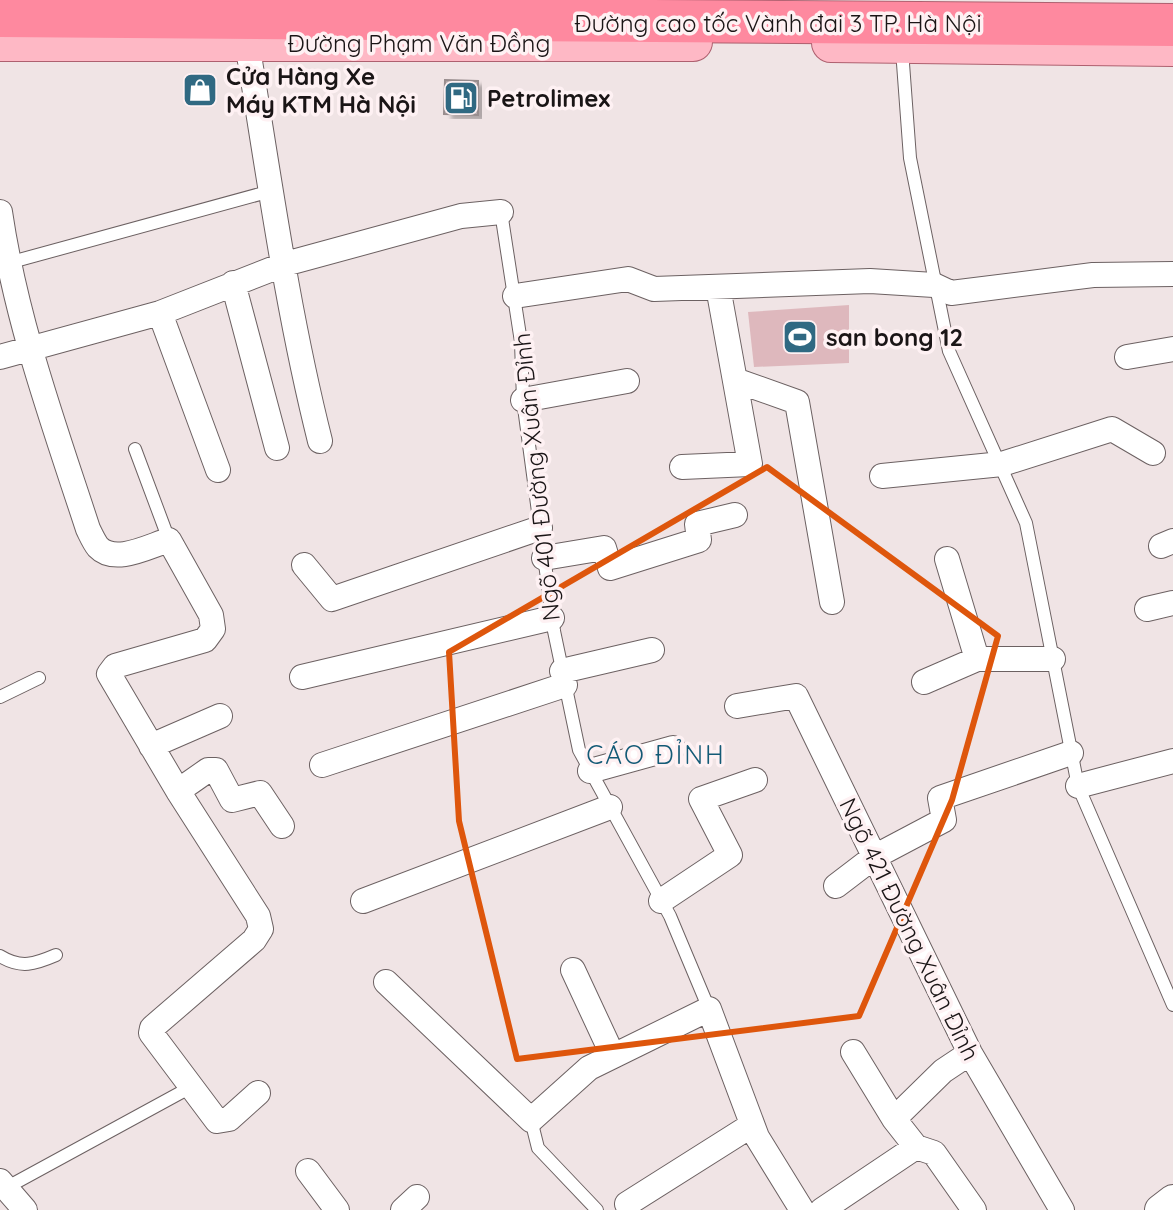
<svg xmlns="http://www.w3.org/2000/svg" width="1173" height="1210" font-family="Quicksand,sans-serif">
	<style>
		.green { fill: #deb8bd }
		.building { fill: #bbafb1; stroke: #988d8e; stroke-width: 2; filter: url(#shadow) }
		.lines { fill: none; stroke-linecap: round; stroke-linejoin: round }
		.service-casing { stroke: #6c6162; stroke-width: 14 }
		.minor-casing { stroke: #6c6162; stroke-width: 26 }
		.tertiary-casing { stroke: #6c6162; stroke-width: 32 }
		.primary-casing { stroke: #ae606f; stroke-width: 40 }
		.motorway-casing { stroke: #ae606f; stroke-width: 44 }
		.service { stroke: #fff; stroke-width: 12 }
		.minor { stroke: #fff; stroke-width: 24 }
		.tertiary { stroke: #fff; stroke-width: 30 }
		.primary { stroke: #feb8c5; stroke-width: 38 }
		.motorway { stroke: #fe899f; stroke-width: 42 }
		.marked { fill: none; stroke: #de560c; stroke-width: 6; stroke-linejoin: round }
		.labels { text-anchor: middle; dominant-baseline: central; stroke-width: 7; stroke-linejoin: round; paint-order: stroke }
		.street-label { font-size: 24px; fill: #1a1516; stroke: #fef1f3 }
		.poi-label { font-size: 24px; font-weight: bold; fill: #1a1516; stroke: #fef1f3; text-anchor: start }
		.neighbourhood-label { font-size: 26px; letter-spacing: 2px; fill: #135a76; stroke: #fef1f3 }
	</style>
	<defs>
		<filter id="shadow"><feDropShadow dx="8" dy="5" stdDeviation="2" flood-color="#0004"/></filter>
	</defs>
	<rect width="100%" height="100%" fill="#f0e4e5"/>
	<path class="green" d="M849,305V363L754,367L748,312Z"/>
	<path class="building" d="M445,80L478,81V115L444,114Z"/>
	<g class="lines">
		<g class="service-casing">
			<path id="service" d="M902,50L910,158L949,351L1026,523L1078,786L1173,1005
				M501,212L521,342L523,400L554,631L579,750L670,916L709,1009
				M8,263L271,191
				M135,449L169,540
				M0,697L39,678
				M0,956C21,969 35,964 56,955
				M531,1120L538,1148L597,1210
				M4,1186L13,1184L191,1087"/>
		</g>
		<g class="minor-casing">
			<path id="minor" d="M247,43C269,176 287,310 320,441
				M0,212C16,321 54,425 88,529C91,535 94,542 98,547C115,565 149,546 169,540L211,615L213,629L205,640L115,666L109,674L178,791L258,916L261,929L254,940L152,1028L151,1033L217,1121L229,1119L258,1093
				M233,283L277,448
				M515,296L628,279L654,289L870,281L934,285L951,293L1093,275L1173,274
				M160,313L218,470
				M0,357L160,313L285,264L461,216L501,212
				M1127,357L1173,349
				M735,380L797,402L832,602
				M523,400L627,381
				M682,467L750,464L718,287
				M882,476L1002,464L1112,429L1153,453
				M1161,546L1173,541
				M544,558L604,548L610,568L699,540L697,524L735,515
				M947,559L977,659
				M304,565L332,599L540,528
				M1147,609L1173,603
				M562,671L652,650
				M302,677L552,618
				M924,682L977,659H1053
				M737,706L796,696L970,1053L1062,1210
				M151,746L220,716
				M322,765L565,685
				M590,771L673,748
				M1078,786L1173,761
				M178,791L208,770H216L232,800L260,793L282,826
				M836,886L874,857L944,820L940,798L1071,753
				M363,901L610,807
				M661,901L730,855L701,799L755,780
				M573,970L613,1056
				M386,982L531,1120L589,1068L709,1009L757,1137L802,1210
				M853,1052L894,1119L916,1147L934,1153L974,1210
				M894,1119L943,1071L970,1053
				M308,1171L337,1210
				M0,1181L25,1210
				M627,1204L752,1125
				M403,1210L417,1197
				M822,1210L916,1147"/>
		</g>
		<g class="tertiary-casing">
			<path id="tertiary" d="M1160,1210L1173,1200"/>
		</g>
		<g class="primary-casing">
			<path id="primary" d="M0,42H693
				M831,43L1173,47"/>
		</g>
		<g class="motorway-casing">
			<path id="motorway" d="M0,16L1173,25"/>
		</g>
		<use href="#service" class="service"/>
		<use href="#minor" class="minor"/>
		<use href="#tertiary" class="tertiary"/>
		<use href="#primary" class="primary"/>
		<use href="#motorway" class="motorway"/>
	</g>
	<path class="marked" d="M767,467L998,636L952,800L859,1016L517,1059L459,821L449,652Z"/>
	<defs>
		<g id="shop-square" transform="scale(1.8)"><rect x="-9" y="-9" width="18" height="18" rx="4" fill="#306982" stroke="#fef1f3"/><path d="M-5-2.5h2.3a2.7 3.5 0 0 1 5.4 0H5L5.5 6h-11ZM-1.5-2.5h3a1.5 2.3 0 0 0-3 0Z" fill="#fff"/></g>
		<g id="fuel-square" transform="scale(1.8)"><rect x="-9" y="-9" width="18" height="18" rx="4" fill="#306982" stroke="#fef1f3"/><path d="M-5.5-6h7V0h2V4h1.3V-2.5L3-4.5l.8-.8L6-3V5H2.5V1h-1V6h-7ZM-4.2-4.7v3.2H.2V-4.7Z" fill="#fff"/></g>
		<g id="stadium-square" transform="scale(1.8)"><rect x="-9" y="-9" width="18" height="18" rx="4" fill="#306982" stroke="#fef1f3"/><path d="M0-5a6.5 5 0 1 0 0 10a6.5 5 0 1 0 0-10ZM-3.5-1.8h7v3.6h-7Z" fill="#fff"/></g>
	</defs>
	<g fill-rule="evenodd">
		<use href="#shop-square" x="200" y="90"/>
		<use href="#fuel-square" x="461" y="98"/>
		<use href="#stadium-square" x="800" y="337"/>
	</g>
	<g class="labels">
		<g class="street-label">
			<text x="778" y="23">Đường cao tốc Vành đai 3 TP. Hà Nội</text>
			<text x="419" y="43">Đường Phạm Văn Đồng</text>
			<text transform="translate(536 477) rotate(-96)">Ngõ 401 Đường Xuân Đỉnh</text>
			<text transform="translate(910 929) rotate(64)">Ngõ 421 Đường Xuân Đỉnh</text>
		</g>
		<g class="poi-label">
			<text x="226" y="76">Cửa Hàng Xe<tspan x="226" dy="28">Máy KTM Hà Nội</tspan></text>
			<text x="487" y="98">Petrolimex</text>
			<text x="826" y="337">san bong 12</text>
		</g>
		<g class="neighbourhood-label">
			<text x="656" y="754">CÁO ĐỈNH</text>
		</g>
	</g>
</svg>
